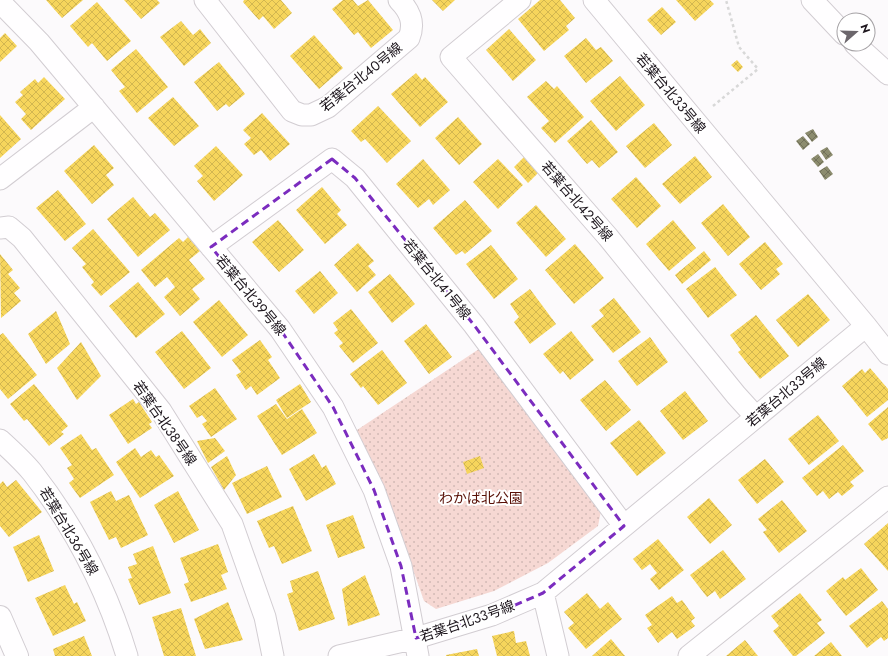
<svg xmlns="http://www.w3.org/2000/svg" width="888" height="656" font-family="Jost,'Noto Sans JP',sans-serif">
	<style>
		.park { fill: url(#park-dots) }
		.homes { fill: url(#homes-cross-hatch) }
		.industry { fill: url(#industry-cross-hatch) }
		.lines { fill: none; stroke-linecap: round; stroke-linejoin: round }
		.minor-casing { stroke: #d2cdd2; stroke-width: 23 }
		.tertiary-casing { stroke: #d2cdd2; stroke-width: 24 }
		.path { stroke: #d8d8d8; stroke-width: 2.5; stroke-dasharray: 3 3; stroke-linecap: butt }
		.minor { stroke: #fffeff; stroke-width: 21 }
		.tertiary { stroke: #fffeff; stroke-width: 22 }
		.marked { fill: none; stroke: #7b2cbf; stroke-width: 3; stroke-dasharray: 8 5; stroke-linejoin: round }
		.labels { text-anchor: middle; dominant-baseline: central; stroke-width: 4; stroke-linejoin: round; paint-order: stroke }
		.street-label { font-size: 14px; fill: #1d161d; stroke: #fff }
		.park-label { font-size: 14px; fill: #581006; stroke: #fff }
	</style>
	<defs>
		<pattern id="park-dots" width="8" height="8" patternUnits="userSpaceOnUse"><rect width="8" height="8" fill="#f6d8d3"/><path d="M2 2h.1M6 6h.1" fill="none" stroke="#d2b9b5" stroke-width="1.8" stroke-linecap="round"/></pattern>
		<pattern id="homes-cross-hatch" width="8" height="8" patternUnits="userSpaceOnUse"><rect width="8" height="8" fill="#f6d55c"/><path d="M0 0l8 8M0 8l8-8" fill="none" stroke="#d2b650"/></pattern>
		<pattern id="industry-cross-hatch" width="8" height="8" patternUnits="userSpaceOnUse"><rect width="8" height="8" fill="#8c8c6e"/><path d="M0 0l8 8M0 8l8-8" fill="none" stroke="#72715a"/></pattern>
	</defs>
	<rect width="100%" height="100%" fill="#fcfafc"/>
	<path class="park" d="M479,349L601,511L598,526L548,563L494,591L436,609L424,601L390,504L357,430Z"/>
	<path class="homes" d="M46,0H83L62,18Z
		M124,0H157L160,3L141,19Z
		M244,0H281L292,13L274,29L263,16L259,20L243,2Z
		M343,0H353L358,6L368,0L393,30L371,48L358,32L354,35L332,9Z
		M432,0H455L443,11Z
		M540,0H560L575,18L566,26L569,30L544,51L518,19Z
		M676,0H710L714,4L695,21Z
		M97,2L131,41L107,61L92,43L88,47L70,26Z
		M662,7L676,22L661,35L647,20Z
		M181,21L193,35L200,29L211,43L184,66L160,37Z
		M509,29L536,60L513,81L486,50Z
		M5,33L17,46L0,62V38Z
		M314,35L343,68L319,89L290,56Z
		M586,38L596,50L601,47L613,61L586,83L564,56Z
		M136,49L168,87L137,113L119,91L125,87L111,70Z
		M737,60L743,67L738,72L731,65Z
		M219,62L245,94L229,107L226,104L217,111L194,82Z
		M416,73L422,80L425,77L448,102L420,127L391,94Z
		M620,76L645,105L616,131L590,101Z
		M44,77L65,99L31,130L21,119L26,114L15,102L23,95L20,92L35,79L38,83Z
		M546,81L554,89L557,86L584,117L555,143L541,128L549,121L527,97Z
		M173,97L199,126L174,146L148,118Z
		M378,106L411,141L387,163L365,139L361,142L351,131Z
		M262,113L290,144L270,161L261,150L254,155L244,144L251,138L243,130Z
		M0,115L21,139L0,158Z
		M458,117L482,144L459,165L435,138Z
		M591,120L618,152L599,168L592,160L587,164L567,141Z
		M654,123L672,145L645,168L626,146Z
		M94,145L114,168L106,175L114,185L92,204L64,171Z
		M216,146L243,175L214,201L197,181L203,176L194,166Z
		M695,156L712,177L680,204L662,184Z
		M524,157L538,173L528,183L514,167Z
		M423,159L450,190L433,205L429,199L418,208L396,184Z
		M498,159L523,185L498,209L473,182Z
		M636,177L661,206L637,228L611,199Z
		M322,187L341,210L337,214L347,225L325,244L296,210Z
		M58,190L86,224L65,241L36,208Z
		M133,197L150,217L155,213L170,230L138,257L107,219Z
		M465,200L492,231L465,254L462,251L456,255L433,228Z
		M723,204L750,237L728,256L701,223Z
		M536,205L566,239L546,257L516,223Z
		M278,220L304,250L279,272L252,242Z
		M673,220L696,248L669,271L646,244Z
		M93,229L130,272L101,296L91,285L94,282L82,267L86,264L72,248Z
		M188,237L200,251L189,260L205,279L192,289L200,299L180,316L164,297L175,287L167,277L155,287L141,270L179,238L183,242Z
		M765,242L783,264L776,269L780,274L761,290L739,264Z
		M358,243L374,261L368,266L376,275L357,292L334,265Z
		M575,244L604,278L574,304L545,270Z
		M491,245L518,279L494,299L466,264Z
		M704,251L711,260L682,284L675,275Z
		M0,254L13,270L8,274L20,288L14,293L21,301L1,318Z
		M715,267L737,295L708,318L686,289Z
		M320,271L338,293L314,314L295,291Z
		M390,274L415,304L392,323L368,292Z
		M138,282L165,314L136,338L109,306Z
		M530,289L556,324L530,344L514,322L519,317L510,304Z
		M808,294L830,320L798,347L776,320Z
		M614,298L641,332L613,353L591,326L604,316L599,310Z
		M219,300L248,335L222,357L193,322Z
		M351,309L378,343L353,363L339,346L343,343L334,333L338,330L333,323Z
		M56,311L70,344L46,364L28,334Z
		M756,315L789,356L760,379L738,352L741,350L730,335Z
		M426,324L452,357L429,374L404,341Z
		M182,331L211,368L184,389L155,352Z
		M571,331L594,360L570,380L563,371L560,374L543,354Z
		M3,333L37,375L8,399L0,389V335Z
		M650,337L668,362L637,386L618,361Z
		M260,340L272,357L268,360L280,378L257,395L251,386L246,390L236,375L241,372L232,360Z
		M81,342L101,376L77,400L57,368Z
		M382,350L407,383L378,405L363,386L361,388L350,374Z
		M870,368L888,389V400L867,417L842,386L862,369L865,373Z
		M605,380L631,410L606,431L580,400Z
		M34,384L68,426L61,432L64,434L49,446L27,419L24,421L10,404Z
		M300,384L311,402L287,418L276,400Z
		M215,388L237,419L211,437L202,424L207,421L202,415L197,418L189,406Z
		M685,391L708,421L683,440L660,411Z
		M133,399L136,404L139,402L152,422L149,424L152,428L128,444L109,415Z
		M276,404L287,419L302,409L317,433L282,455L257,416Z
		M888,407V438L882,441L868,424Z
		M818,415L839,441L809,465L788,439Z
		M639,420L666,453L637,476L610,443Z
		M81,434L92,450L96,448L114,475L80,498L69,483L74,479L67,468L72,465L60,448Z
		M215,438L225,451L208,463L197,441Z
		M843,445L864,471L850,482L854,486L842,496L838,492L829,499L823,491L817,496L802,478Z
		M135,448L141,457L151,450L156,457L159,455L174,476L140,498L116,462Z
		M314,454L322,468L326,465L336,484L306,501L289,469Z
		M227,456L236,475L224,490L211,467Z
		M480,456L484,468L467,474L463,462Z
		M765,459L784,482L757,504L738,480Z
		M267,466L282,497L247,514L232,483Z
		M16,480L42,512L9,537L0,526V484L3,481L7,487Z
		M111,491L116,501L129,495L148,535L121,548L116,537L109,540L90,502Z
		M178,491L199,530L174,543L154,505Z
		M709,498L732,525L710,544L687,517Z
		M782,500L807,531L779,553L763,532L767,530L758,519Z
		M293,506L312,551L282,564L274,546L269,548L257,521Z
		M353,515L365,548L338,558L326,525Z
		M888,523V571L864,544Z
		M39,535L54,571L28,582L13,547Z
		M658,539L684,570L659,590L650,579L657,573L650,564L642,570L633,559Z
		M218,544L228,572L221,575L227,589L191,602L184,584L189,582L180,558Z
		M153,546L171,593L139,605L128,579L132,578L128,567L137,564L133,554Z
		M723,550L746,579L720,599L715,591L707,597L690,575Z
		M861,568L878,590L846,616L826,591L843,577L845,580Z
		M318,571L335,619L299,631L287,594L293,592L290,581Z
		M365,575L380,615L348,626L342,589Z
		M65,585L74,604L77,602L86,621L53,636L35,598Z
		M587,593L600,609L608,602L622,619L586,649L568,628L574,623L564,612Z
		M800,593L822,620L817,623L825,633L796,656H793L773,631L779,626L771,616Z
		M672,596L677,603L682,600L695,618L691,621L695,626L677,639L672,632L658,643L647,628L652,625L645,615Z
		M882,601L888,609V638L884,641L881,637L867,648L849,626Z
		M228,602L243,640L205,649L194,619Z
		M181,608L196,656H164L152,617Z
		M514,631L516,643L526,641L530,656H497L492,636Z
		M84,636L92,656H55L53,649Z
		M611,639L625,656H592Z
		M745,640L758,656H726Z
		M831,642L842,656H814Z
		M477,649L479,656H446V655Z"/>
	<path class="industry" d="M813,129L818,137L812,142L805,133Z
		M803,136L810,144L803,150L796,141Z
		M827,147L833,155L826,160L820,151Z
		M818,154L824,162L818,167L811,159Z
		M827,166L833,174L825,180L819,171Z"/>
	<g class="lines">
		<g class="minor-casing">
			<path id="minor" d="M205,0L292,111L302,115H311L328,107L409,38C415,23 410,11 399,0
				M520,0L451,57L608,237L736,395L756,417
				M812,0L844,34
				M0,2L39,42L280,329L333,407L374,490L401,566L418,656
				M855,44L888,74
				M0,179L94,107
				M0,228L9,227L22,238L161,411L232,524L265,617L273,656
				M211,247L332,159L355,178L474,325L624,526
				M866,326L888,354
				M0,440C11,450 23,461 32,472C75,527 107,590 127,656
				M543,593L558,656
				M339,656L416,638L492,615L543,593L866,326L594,0
				M689,656L888,497"/>
		</g>
		<g class="tertiary-casing">
			<path id="tertiary" d="M0,617L17,656"/>
		</g>
		<path class="path" d="M713,106L758,69L739,47L726,0"/>
		<use href="#minor" class="minor"/>
		<use href="#tertiary" class="tertiary"/>
	</g>
	<path class="marked" d="M332,159L355,178L474,325L624,526L543,593L492,615L416,638L401,566L374,490L333,407L280,329L211,247Z"/>
	<g class="labels">
		<g class="street-label">
			<text transform="translate(361 77) rotate(-39)">若葉台北40号線</text>
			<text transform="translate(671 93) rotate(50)">若葉台北33号線</text>
			<text transform="translate(577 201) rotate(49)">若葉台北42号線</text>
			<text transform="translate(437 279) rotate(51)">若葉台北41号線</text>
			<text transform="translate(251 295) rotate(50)">若葉台北39号線</text>
			<text transform="translate(786 392) rotate(-40)">若葉台北33号線</text>
			<text transform="translate(165 423) rotate(55)">若葉台北38号線</text>
			<text transform="translate(69 531) rotate(59)">若葉台北36号線</text>
			<text transform="translate(467 621) rotate(-19)">若葉台北33号線</text>
		</g>
		<g class="park-label">
			<text x="481" y="498">わかば北公園</text>
		</g>
	</g>
	<g transform="translate(856 32) rotate(70)"><circle r="19" fill="#ffffff" stroke="#a5a2a5"/>
	<path d="M0-3L7 15L0 10L-7 15Z" fill="#6b666b"/>
	<text y="-6" font-size="11" font-weight="bold" text-anchor="middle" fill="#1d161d">N</text>
	</g>
</svg>
